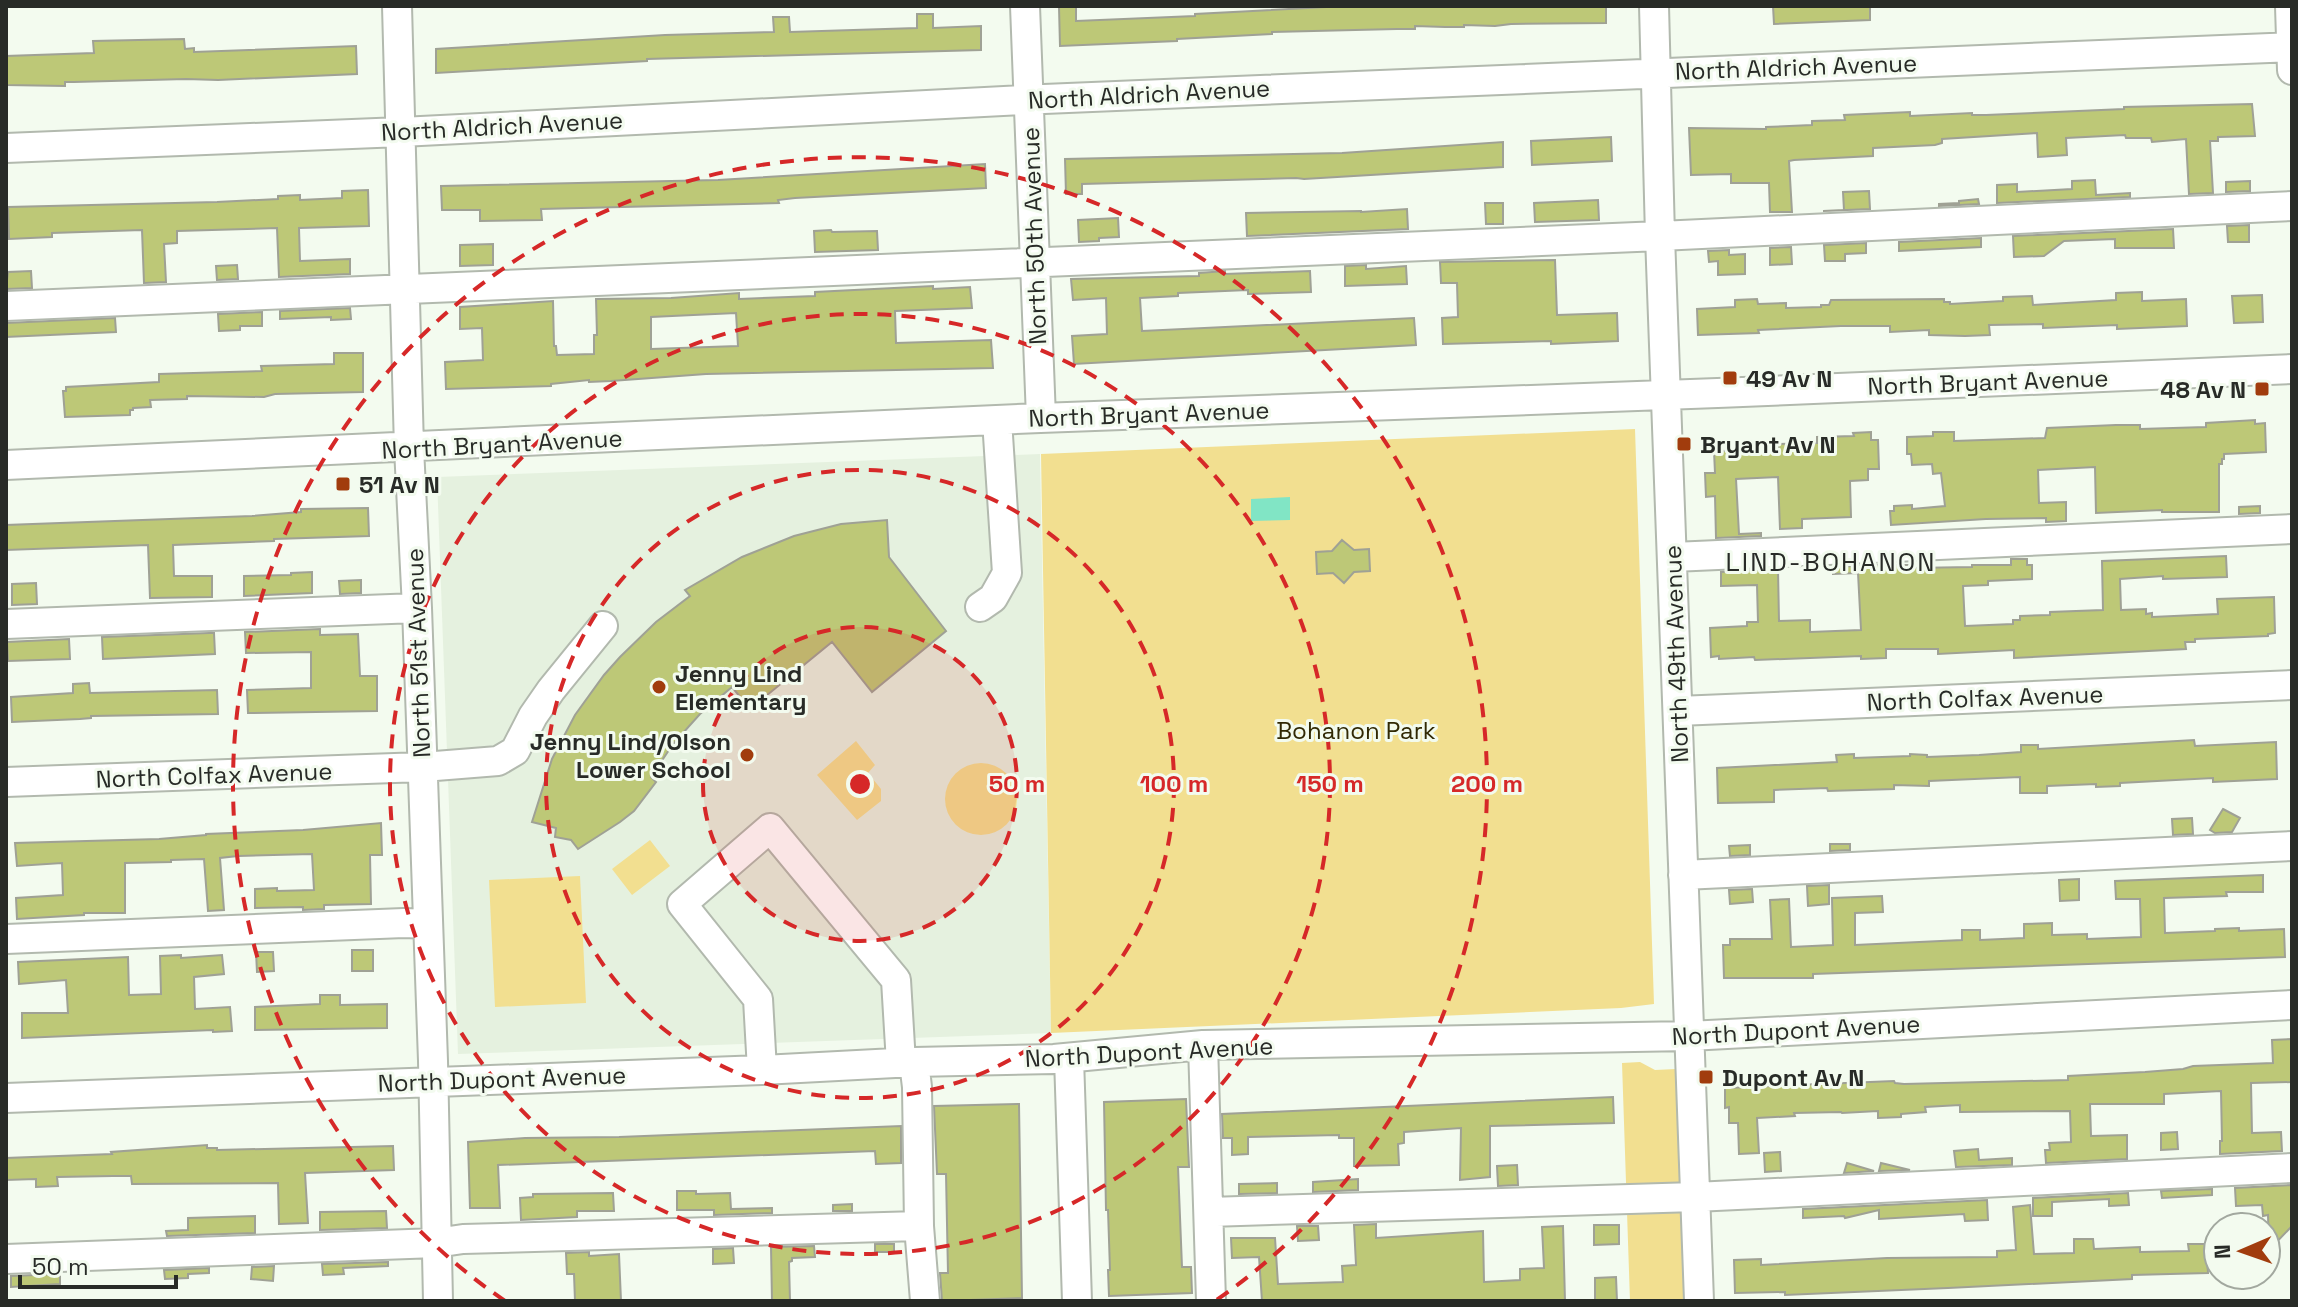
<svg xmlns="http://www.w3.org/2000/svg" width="2298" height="1307" font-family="'Space Grotesk',sans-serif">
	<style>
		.built { fill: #e5f1df }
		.green { fill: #f2df90 }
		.water { fill: #81e5c5 }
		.building { fill: #bdc877; stroke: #9fa195; stroke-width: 2; fill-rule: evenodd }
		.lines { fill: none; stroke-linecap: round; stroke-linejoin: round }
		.minor-casing { stroke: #b2b9ae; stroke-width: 32 }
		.minor { stroke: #fff; stroke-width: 28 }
		.ring { fill: none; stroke: #d62828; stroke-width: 4; stroke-dasharray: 14 10 }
		.poi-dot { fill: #a13c0d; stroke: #f3fbef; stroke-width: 3 }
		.labels { text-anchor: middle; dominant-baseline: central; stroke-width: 6; stroke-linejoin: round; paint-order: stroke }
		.street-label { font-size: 24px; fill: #282b27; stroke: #f3fbef }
		.poi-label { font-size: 24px; font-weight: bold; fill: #282b27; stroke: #f3fbef; text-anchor: start }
		.park-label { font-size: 24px; fill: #312904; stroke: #f3fbef }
		.neighbourhood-label { font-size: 26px; letter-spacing: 2px; fill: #282b27; stroke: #f3fbef }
		.centre { fill: #d62828; stroke: #f3fbef; stroke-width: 4 }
		.ring-label { font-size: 24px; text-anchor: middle; font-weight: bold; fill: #d62828; stroke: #f3fbef; stroke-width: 6; stroke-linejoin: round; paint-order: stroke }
	</style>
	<rect width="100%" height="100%" fill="#f3fbef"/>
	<path class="built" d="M1040,454L1051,1033L458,1054L437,477Z"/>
	<path class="green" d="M1635,429L1654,1004L1621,1008L1051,1033L1041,454Z
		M856,741L875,765L868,773L881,789V801L857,820L817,775Z
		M945 799a36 36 0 1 1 72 0a36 36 0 1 1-72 0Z
		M650,840L670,866L632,895L612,869Z
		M580,876L586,1003L495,1007L489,880Z
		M1640,1062L1655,1070L1676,1069L1684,1301H1630L1622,1063Z"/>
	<path class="water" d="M1290,497V520L1251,521V499Z"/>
	<path class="building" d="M1345,6H1606V23L1511,24L1495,26L1464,25V27H1445L1415,26V29H1397L1272,32V34L1177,39V41L1060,46L1059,7H1076V21L1195,16V14Z
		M1773,6H1870V20L1774,24Z
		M917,14H933V28L981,26V50L647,59V61L436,73V49L665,35L774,32L773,17H789L790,32L917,28Z
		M184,39L185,49L194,48V52L356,46L357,74L218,80L186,79L74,82H65V86L6,85V56L94,53L93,41Z
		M2252,104L2255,136L2218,137V141H2210L2213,193L2189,194L2186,139L2152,142L2151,138H2126L2125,135L2066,138L2067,155L2038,157L2037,133L1942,139V143L1935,145L1873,148V156L1794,160L1789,161L1792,212H1770L1769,183H1731V174L1691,175L1689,128L1766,129V127L1812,125V121L1845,120L1844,115L1910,112V116L1972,113V115H1986L2124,109V107Z
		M1611,137L1612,161L1532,165L1531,141Z
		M1503,142V167L1304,179L1296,178L1082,184V194H1066L1065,159L1342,153Z
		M985,164L986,188L795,198L778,200L779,203L541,209L542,220L480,221V210H442L441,186L718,180Z
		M2095,180L2096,195L2130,193V197L1997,203V185L2017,184V192L2072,189V181Z
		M2250,181V191L2226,192V182Z
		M368,190L369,226L299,228L300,261L350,259V274L279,277L277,228L177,231V243L164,244L166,282L144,283L142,230L52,233V237L9,239L8,207L217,202L278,199V196L300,195V200L342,198V191Z
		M1869,191L1870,209L1823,211L1844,210L1843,192Z
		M1978,199L1979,204L1939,206V204L1959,203V201Z
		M1598,200L1599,220L1535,222L1534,203Z
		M1485,203H1503V224H1486Z
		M1407,209L1408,229L1247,236L1246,213L1361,211V212Z
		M1118,218L1119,237L1099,238V241L1079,242L1078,220Z
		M2249,225V242H2228L2227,226Z
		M2173,229L2174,248H2115V239L2064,241L2044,256L2014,257L2013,236Z
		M831,230L832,232L877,231L878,250L815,252L814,231Z
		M1981,238V247L1899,251V242Z
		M1866,243V253L1845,254V261H1825L1824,245Z
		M493,244V265L460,266V245Z
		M1791,247L1792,264L1770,265V248Z
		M1729,250V255L1745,254V274L1718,275V261L1709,262L1708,251Z
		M1555,260L1557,315L1617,313L1618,341L1551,344V341L1443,344L1442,318L1458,317L1457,283H1441L1440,262Z
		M237,265L238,279L217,280L216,266Z
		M1366,265V269L1406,266L1407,284L1345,286V266Z
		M31,271L32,288L6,289L8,272Z
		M1225,271V274L1310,271L1311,292L1248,294V290L1178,293V296L1140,298L1142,331L1414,318L1416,345L1074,364L1072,336L1107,334L1106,298L1073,300L1071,279L1199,276V273Z
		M933,286V289L970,287L972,308L895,311L896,343L991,340L993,368L706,374L611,381L589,382V380L551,384V386L446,389L445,362L483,360L482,328L460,329V307L553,301L554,346H556L557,355L594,354V335H597L596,299L671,298L739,293V299L815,296V292ZM736,313L738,346L651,349V317Z
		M2142,292V301L2186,299L2187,326L2117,329V325L2043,328V324L1989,325L1990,335L1965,336L1929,335V330L1890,332V326H1841L1758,330L1759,333L1698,335L1697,309L1735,307V300L1757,299L1758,304L1786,303V308L1821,307V305H1829L1831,300L1944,299V302H1950V304L2003,301V297L2032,296L2033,305L2116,300V293Z
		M2262,295L2263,322L2234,323L2232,296Z
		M350,308L351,319L331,320V317L280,319V311Z
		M262,312V326H240V330L219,331L218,314Z
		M115,318L116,332L6,337V323Z
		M334,353H363V392L275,394L264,397L187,396V399L150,400L151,407L133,408V410H130V415L65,417L63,391H66V387L159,382V374L262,371L261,366L334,364Z
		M2255,420V424L2265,423L2266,452L2224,454V459H2222V464H2219V512H2162V510L2096,513L2095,467L2038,470L2039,503L2066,502V521L2046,522V518L1986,519L1891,525L1890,511H1894V506L1912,505V509L1945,506L1941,473L1933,474L1932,464L1912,465L1911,454H1907V437L1933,436V432H1954V441L2045,438L2047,428L2116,425H2140V429L2206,427V423Z
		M1871,432V440H1878L1879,469H1868V480L1850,481L1851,517L1802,519V528L1780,529L1778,477L1736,479L1739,534L1761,533V536L1716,538L1715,496L1706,497L1705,473H1715L1714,451L1779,450L1778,444L1817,443V437L1854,436L1853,433Z
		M2260,506V513L2239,514V507Z
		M368,508L369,536L274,539V541L173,545L174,576H212V597L150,598L148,545L6,550V525L252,516L301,512V509Z
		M887,520L889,557L946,631L872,692L832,642L750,709L732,687L700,714L673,744L651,777L656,782L634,811L620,822L578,849L571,840L555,837L556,828L532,822L552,759L575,715L604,675L620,657L656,622L690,596L685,590L742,557L794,536L841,524Z
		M1342,540L1354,550L1369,549L1370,571L1354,572L1344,583L1333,573L1317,574L1316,552L1332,551Z
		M2226,556L2227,577L2163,579V576L2120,579L2121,610L2146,609V614L2152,613V617L2218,614L2217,599L2274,597L2275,633L2268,634V636L2195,639V642H2185L2186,649L2014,658V650L1938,654V649H1886V658L1861,659V656L1755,660L1754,657L1719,659V656L1711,657L1710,628L1747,626V622H1758L1757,585L1721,586V572L1778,569L1779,621L1810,620V632L1861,630L1858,573L1833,574V567L1877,565H1911V568L1972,567V565H2011V559H2027V565H2032V579L1988,581V585L1963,586L1965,626L2013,624V620H2020V616L2050,615V612L2103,610L2102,561Z
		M312,572V593L244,596V576L291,575V573Z
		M361,580V593L340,594L339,581Z
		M36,583L37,604L12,605V584Z
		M320,629V635L358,634L360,676H377V711L248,713L247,690L311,688V652L246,653L245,632Z
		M209,633H214L215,654L103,659L102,637Z
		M69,639L70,659L8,661L7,642Z
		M89,683L90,693L217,690L218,714L91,716V718L80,719L12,722L11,697L73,693V684Z
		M2194,740L2195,746L2276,742L2277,779L2213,782V778L2120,783V786L2096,787V784L2047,786V793H2020V777L1929,781V786L1894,785V789L1828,791L1827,788L1774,790V802L1718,803L1717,768L1837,762L1836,755L1854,754V758L1910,756V754L1927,755V757L1979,755L2021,752V745H2038V749Z
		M2223,809L2240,818L2232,832L2215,833L2210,830Z
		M2192,818L2193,834L2173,835L2172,819Z
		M381,823L382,855H370L371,904L324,905V909L303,910V907L255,908V889L277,888V891L314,890L312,854L238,856L220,858L224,910L208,911L204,859L171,860V862L125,863V913H84V915L17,919L16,898L63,895L62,863L17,866L15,843L159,839L206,835V834L303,830Z
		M1830,844H1850V850L1830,851Z
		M1750,845V855L1730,856L1729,846Z
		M2263,875V892H2226L2227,896L2164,898L2165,933L2215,931V929L2239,928V931L2284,929L2285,957L1813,974V978H1724L1723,945H1730V939H1772L1770,900L1789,899L1791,947L1833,945L1832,898L1882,896L1883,912L1855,913V945L1962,940V930H1980V940L2024,938V924L2052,923V935L2087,934V939L2141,937L2140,899H2116L2115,881Z
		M2079,879V900L2060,901L2059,880Z
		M1829,885V904L1808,906L1807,886Z
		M1752,889L1753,902L1730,904L1729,890Z
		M352,950H373V971H352Z
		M256,952H273L274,971L257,972Z
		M181,955V958L222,955L224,974L194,977L195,1009L230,1007L232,1031L213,1032V1030L22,1038V1013H68L66,980L19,984L18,962L128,957L129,995L161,994L160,956Z
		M320,995H340V1005L387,1004V1028L255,1030V1007L320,1004Z
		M2292,1039V1082L2251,1083L2252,1133L2281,1132L2282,1151L2220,1154V1141H2222L2221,1091L2164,1094V1104H2090L2091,1136L2127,1135V1159L2046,1163L2045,1150H2050L2049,1143L2071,1142L2070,1111L1960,1112V1105L1925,1107L1926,1112L1901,1114V1117L1878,1118V1111L1842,1113L1841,1112L1794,1113L1795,1116L1757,1118L1759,1153L1739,1154L1738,1123H1729V1107L1725,1108V1088L1894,1081L1895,1083L1904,1084L2068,1080V1076L2145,1072L2183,1069L2193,1066L2273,1063L2272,1040Z
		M1613,1097L1614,1123L1490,1126V1177L1460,1180L1461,1128L1404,1132V1143L1398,1144L1399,1165L1354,1166V1138H1339V1135L1248,1137V1154L1232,1155V1138H1223L1222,1114Z
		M1186,1099L1189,1167H1178L1182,1267H1191L1192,1293L1109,1296L1108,1270H1110L1108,1210H1106L1104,1102Z
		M1019,1104L1022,1298L942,1301L940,1273H948L946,1174H937L934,1106Z
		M901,1126V1163L876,1164L875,1151L498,1165L500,1208H470L468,1142L525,1138L619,1137Z
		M2177,1132L2178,1149L2161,1150V1133Z
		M207,1145V1148H217V1150L393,1146L394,1170L305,1173L308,1223L279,1224L278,1183L132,1184L131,1176H113L57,1177L58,1186L36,1187V1179L6,1180V1158L112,1154L111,1152Z
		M1978,1149L1979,1160L2012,1158V1165L1956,1167L1954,1151Z
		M1780,1152L1781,1171L1765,1172L1764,1153Z
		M1847,1163L1874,1171L1844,1173Z
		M1881,1163L1910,1170L1879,1171Z
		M1517,1165L1518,1185L1498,1186L1497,1166Z
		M1358,1179V1190L1313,1192V1182Z
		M1277,1183V1193L1239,1194V1184Z
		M2292,1185V1226L2269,1250L2268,1215L2263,1216L2262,1205L2236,1206L2235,1188Z
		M2212,1189V1195L2162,1198L2161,1191Z
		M677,1191H696V1194L730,1193L731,1209L772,1208V1213L714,1215V1210H677Z
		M613,1193L614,1211H577V1217L521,1220L520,1198L533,1197V1194Z
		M2128,1193L2129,1205L2109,1206V1199L2052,1202V1216H2033V1198Z
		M1987,1200L1988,1220L1965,1221L1964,1214L1879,1219V1210L1845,1218L1844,1216L1803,1218V1209Z
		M852,1204V1211H833V1205Z
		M2030,1205L2034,1254L2074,1253V1239H2093L2094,1249L2140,1247V1252L2189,1251L2188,1244H2206L2208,1273L2132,1275V1279L1948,1288L1785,1295V1292L1735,1293L1734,1260L1761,1259V1265L1887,1258L1997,1257V1251L2016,1250L2013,1207Z
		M386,1211L387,1228L320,1230V1212Z
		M255,1216V1233L167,1236L166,1231L188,1230V1218Z
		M1376,1224V1238L1483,1231L1484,1282L1520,1280V1269L1544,1268L1542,1227L1563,1226L1565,1301H1262L1259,1257L1232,1258L1231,1238H1275L1278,1284L1343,1282L1342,1266L1356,1265L1354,1225Z
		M1594,1225H1619V1244L1594,1245Z
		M1297,1226H1318L1319,1240L1298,1241Z
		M875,1244H894V1252H875Z
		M814,1246L815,1257L792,1258V1261L789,1262L790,1301H772L771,1247Z
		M733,1248L734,1263L713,1264V1249Z
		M589,1252V1256L619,1254L621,1301H575L574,1274H567L566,1253Z
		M388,1262V1266L343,1268L344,1274L323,1275L322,1264Z
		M274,1266L273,1281L251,1279L252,1267Z
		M209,1268V1273L188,1274V1278L165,1279L164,1270Z
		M60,1274V1284L11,1287V1276Z
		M1616,1277L1617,1301H1595V1278Z"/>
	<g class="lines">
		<g class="minor-casing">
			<path id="minor" d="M397,6L409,448L417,608L433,1061L438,1301
				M1025,6L1041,418
				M1654,6L1660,236L1699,1301
				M2290,6L2292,70
				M6,148L401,132L1044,99L2292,47
				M6,306L1660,236L2292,206
				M6,465C351,451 695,431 1040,418C1457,402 1875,389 2292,369
				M1673,557L2292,529
				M980,607L993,598L1007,573L997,420
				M6,624L417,608
				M1678,711L2292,685
				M6,782L423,767L498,761L515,751L533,716L551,690L603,626
				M1683,875L2292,846
				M6,939L404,923L428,924
				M1203,1045L1211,1301
				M1069,1058L1077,1301
				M914,1062L917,1087L919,1226L925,1301
				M762,1070L758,999L682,904L770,828L896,980L901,1063
				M6,1098L762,1070L914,1062L1054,1059L1203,1045L1689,1036L2292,1005
				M1209,1212L1695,1197L2292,1168
				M6,1259L436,1243L463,1239L919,1226"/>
		</g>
		<use href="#minor" class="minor"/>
	</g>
	<circle cx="860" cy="784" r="157" fill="#d62828" fill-opacity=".12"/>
	<g class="ring">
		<circle cx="860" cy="784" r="157"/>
		<circle cx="860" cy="784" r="314"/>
		<circle cx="860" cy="784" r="470"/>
		<path d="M505 1301A627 627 0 1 1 1215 1301"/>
	</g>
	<g class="poi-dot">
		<rect x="1722" y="370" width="16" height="16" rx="4"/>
		<rect x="2254" y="381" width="16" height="16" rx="4"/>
		<rect x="1676" y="436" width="16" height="16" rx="4"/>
		<rect x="335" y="476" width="16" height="16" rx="4"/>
		<circle cx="659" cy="687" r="8"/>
		<circle cx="747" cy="755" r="8"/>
		<rect x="1698" y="1069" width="16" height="16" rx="4"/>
	</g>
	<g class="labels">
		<g class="street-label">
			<text transform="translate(1796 67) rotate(-2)">North Aldrich Avenue</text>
			<text transform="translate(1149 94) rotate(-3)">North Aldrich Avenue</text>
			<text transform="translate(502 126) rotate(-3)">North Aldrich Avenue</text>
			<text transform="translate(1034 236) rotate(-92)">North 50th Avenue</text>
			<text transform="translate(1988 382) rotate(-2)">North Bryant Avenue</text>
			<text transform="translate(1149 414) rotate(-2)">North Bryant Avenue</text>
			<text transform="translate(502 444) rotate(-3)">North Bryant Avenue</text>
			<text transform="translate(418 653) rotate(-92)">North 51st Avenue</text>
			<text transform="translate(1676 654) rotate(-92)">North 49th Avenue</text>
			<text transform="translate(1985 698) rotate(-2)">North Colfax Avenue</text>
			<text transform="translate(214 775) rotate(-2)">North Colfax Avenue</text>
			<text transform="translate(1796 1030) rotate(-3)">North Dupont Avenue</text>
			<text transform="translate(1149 1052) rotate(-3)">North Dupont Avenue</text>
			<text transform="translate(502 1079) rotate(-2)">North Dupont Avenue</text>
		</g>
		<g class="poi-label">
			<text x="1746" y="378">49 Av N</text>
			<text x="2246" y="389" text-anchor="end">48 Av N</text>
			<text x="1700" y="444">Bryant Av N</text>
			<text x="359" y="484">51 Av N</text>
			<text x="675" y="673">Jenny Lind<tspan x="675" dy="28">Elementary</tspan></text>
			<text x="731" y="741" text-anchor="end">Jenny Lind/Olson<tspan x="731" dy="28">Lower School</tspan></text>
			<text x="1722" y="1077">Dupont Av N</text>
		</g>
		<g class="park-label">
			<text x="1356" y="730">Bohanon Park</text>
		</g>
		<g class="neighbourhood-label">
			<text x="1831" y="562">LIND-BOHANON</text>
		</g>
	</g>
	<circle cx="860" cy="784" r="12" class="centre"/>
	<g class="ring-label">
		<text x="1017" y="792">50 m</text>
		<text x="1174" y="792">100 m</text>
		<text x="1330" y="792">150 m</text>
		<text x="1487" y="792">200 m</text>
	</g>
	<rect width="2298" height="1307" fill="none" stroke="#282b27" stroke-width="16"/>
	<g transform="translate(2242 1251) rotate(268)"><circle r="38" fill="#f3fbef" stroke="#a2a89f" stroke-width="2"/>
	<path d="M0-6L14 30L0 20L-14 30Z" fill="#a13c0d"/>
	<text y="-12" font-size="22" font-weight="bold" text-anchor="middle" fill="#282b27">N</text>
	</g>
	<path d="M20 1275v12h156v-12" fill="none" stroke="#282b27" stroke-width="4"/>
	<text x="32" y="1275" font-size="24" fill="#282b27" stroke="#f3fbef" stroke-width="6" paint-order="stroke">50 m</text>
</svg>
